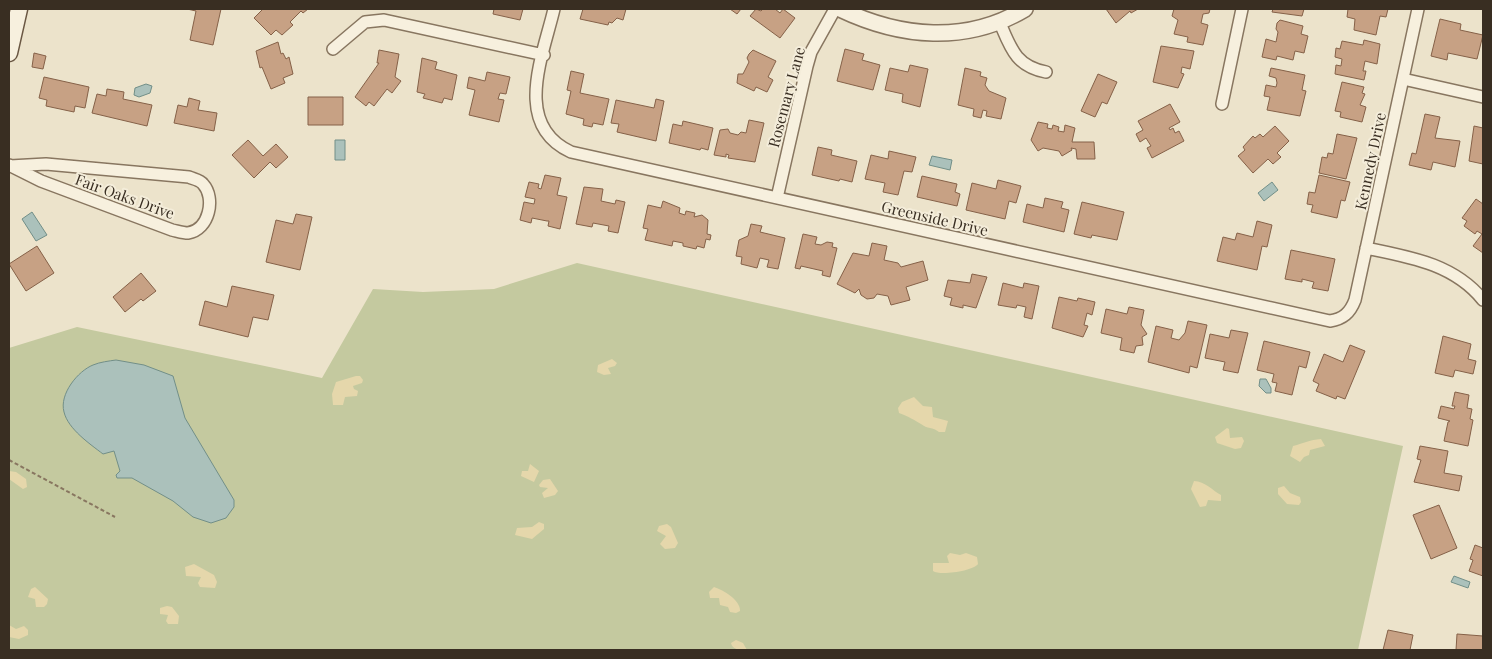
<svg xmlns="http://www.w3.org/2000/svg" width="1492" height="659" font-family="'Playfair Display',serif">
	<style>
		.green { fill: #c4c99f }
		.sand { fill: #e5d7ab }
		.water { fill: #abc1bb; stroke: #728f88 }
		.building { fill: #c7a184; stroke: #856148 }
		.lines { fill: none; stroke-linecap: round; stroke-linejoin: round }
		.minor-casing { stroke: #887660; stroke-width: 14 }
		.tertiary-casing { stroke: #887660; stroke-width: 18 }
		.secondary-casing { stroke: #6a5743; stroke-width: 19 }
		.path { stroke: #887660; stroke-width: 2; stroke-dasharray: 4 2.5; stroke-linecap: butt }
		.minor { stroke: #f7f0de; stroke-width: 11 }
		.tertiary { stroke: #f7f0de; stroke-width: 15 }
		.secondary { stroke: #f7f0de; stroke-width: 16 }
		.labels { text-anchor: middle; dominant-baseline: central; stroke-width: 4; stroke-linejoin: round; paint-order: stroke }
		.street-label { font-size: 15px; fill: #392e22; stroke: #f4edda }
	</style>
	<rect width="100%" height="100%" fill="#ece3cb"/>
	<path class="green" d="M577,263L1403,446L1358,650H9V348L77,327L322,378L373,289L423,292L494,289Z"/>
	<path class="sand" d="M612,359L617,363L615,366L608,368L611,374L604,375L597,372L598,365Z
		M356,376H360L363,380L362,383L353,386L354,389L358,391L357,396L345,397L343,405H333L332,394L336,382Z
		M914,397L923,406L932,407L933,417L948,421L945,432H939C933,427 927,429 921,424C914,420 908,416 899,413L898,408L902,402Z
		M1227,428L1229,429L1230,438L1242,437L1244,441L1241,448L1235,449L1217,443L1215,437Z
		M1321,439L1325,446L1310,450L1309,455L1304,457L1300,462L1290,456L1293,446C1304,443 1310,440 1321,439Z
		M530,464L539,471L534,482L521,476L522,471H528Z
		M9,471L16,472L26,479L27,487L23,489L9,479Z
		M550,479L558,491L555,495L544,498L542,493L548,488L540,487L539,485L543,480Z
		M1194,481C1205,481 1213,491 1221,495V501L1208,500L1206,506L1200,507L1191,489Z
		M1284,486L1290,493L1300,497L1301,502L1299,505L1287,504L1278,494V488Z
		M539,522L544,524V529L532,539L515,535L517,528L532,527Z
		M667,524L671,527L678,543L675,548L665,549L660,544L666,536L657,531L659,526Z
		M950,553L960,555L966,553L977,557L978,564C973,571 940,576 933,571V563H949L947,556Z
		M194,564L214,575L217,582L215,588L200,587L198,583L201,577L186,576L185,567Z
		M35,587L48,599L47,604L44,607H36L35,599L28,597L31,589Z
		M714,587C724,590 741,601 740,611L736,613L730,612L728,607L720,605L719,598H710L709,592Z
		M167,606L172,607L179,616L178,624H168L166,621L168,615L160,614V608Z
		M9,625L16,629L24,626L28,630V635L19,639L9,637Z
		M736,640L743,643L747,650C741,650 732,650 731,643Z"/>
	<path class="water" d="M146,84L152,86L150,93L139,97L134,95L135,88Z
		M335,140H345V160H335Z
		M932,156L952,160L950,170L929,165Z
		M1272,182L1278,190L1264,201L1258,193Z
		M32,212L47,235L36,241L22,219Z
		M116,360L144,365L173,376L185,418L234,500V507L226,518L211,523L193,517L173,501L132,478H117L116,475L120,471L114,451L103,454C90,444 68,429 64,412C59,394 78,371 93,365C100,362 109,361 116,360Z
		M1260,379H1266L1271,388V393H1266L1259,386Z
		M1454,576L1470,582L1468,588L1451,582Z"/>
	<path class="building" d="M187,9H221L213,45L190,40L196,11Z
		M263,9H308L303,13L301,11L290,22L293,25L282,35L276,30L271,35L254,18Z
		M494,9H523L520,20L493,14Z
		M583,9H626L623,20L617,18L612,23L609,22L608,25L580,19Z
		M730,9H741L737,14Z
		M756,9L761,11L763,9H775L780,13L783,9L795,18L780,38L750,16Z
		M1106,9H1138L1131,13L1130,11L1116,23Z
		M1174,9H1210L1209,13L1203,14L1201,23L1208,25L1203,45L1187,42L1188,37L1174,34L1178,20L1172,16Z
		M1273,9H1304L1302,16L1272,12Z
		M1348,9H1388L1386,17L1380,16L1376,35L1354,30L1355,19L1347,17Z
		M1440,19L1461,24L1460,30L1483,35L1477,59L1448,53L1447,60L1431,56Z
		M1280,20L1303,26L1301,34L1308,36L1304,53L1295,51L1293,60L1277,56L1276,60L1262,57L1266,39L1276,42L1278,32L1276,29L1277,23Z
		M1364,40L1380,44L1377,64L1365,61L1363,71H1366L1364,80L1335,74L1336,65L1341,66L1342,59L1335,57L1336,48L1340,49L1342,41L1363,45Z
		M278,42L281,54L283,53L286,59L289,57L293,74L283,78L285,83L271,89L262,67L260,68L256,51Z
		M1161,46L1194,51L1190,69L1182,67L1181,73L1184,74L1178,88L1153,82Z
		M845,49L864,54L862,60L880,65L873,90L837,81Z
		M379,50L399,54L395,77L401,81L392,93L387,89L374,106L369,102L366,106L355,97L379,63H377Z
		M753,50L776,61L768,77L773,80L767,92L756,87L754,91L737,83L738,74H743L749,62L747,58L749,54Z
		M34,53L46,56L43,69L32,67Z
		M422,58L437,62L435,69L457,75L452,100L444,98L442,103L423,98L425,94L417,92Z
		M910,65L928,69L920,107L902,102L903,94L885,90L890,68L908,72Z
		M965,68L981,72L980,76L987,78L985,85L989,91L1006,98L1001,119L986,116L987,111L983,110L981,118L973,116L974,109L958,105Z
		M1271,68L1305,75L1302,90L1306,91L1300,116L1267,110L1270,97L1264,96L1266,85L1276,87L1277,83L1276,78L1269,76Z
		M571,71L584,74L580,93L609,99L603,125L593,123L592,127L583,125L584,119L566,114L571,91L567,90Z
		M487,72L510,77L506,94L500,93L498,99L504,100L499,122L469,115L475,90L467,88L469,77L485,81Z
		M1098,74L1117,82L1107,104L1102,102L1095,117L1081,111Z
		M44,77L89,87L85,108L75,106L74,112L46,106L47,100L39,98Z
		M1342,82L1364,87L1362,93L1365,94L1360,105L1366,107L1362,122L1340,117L1341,112L1335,111Z
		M107,89L124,92L123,99L152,105L147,126L92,113L97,94L106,96Z
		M308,97H343V125H308Z
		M189,98L200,101L198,110L217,113L214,131L174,123L178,105L187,107Z
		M656,99L664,101L656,141L617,132L619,124L611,123L616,100L654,108Z
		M1170,104L1180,122L1169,128L1170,130L1173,128L1175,133L1179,131L1184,141L1152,158L1147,148L1151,146L1146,138L1140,142L1136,134L1143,130L1138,121Z
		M1425,114L1440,117L1435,138L1460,141L1455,167L1433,162L1431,170L1409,165L1412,153L1416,154Z
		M749,120L764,123L755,162L728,158L729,155L726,154V157L714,155L720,130L728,129L730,133L738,135L741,132L746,133Z
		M683,121L713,128L708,150L701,148L700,150L669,143L673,124L682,126Z
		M1038,122L1048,124L1047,128L1052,129L1053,125L1059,127L1058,131L1064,132L1065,125L1075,128L1072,142H1094L1095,159H1077L1076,149L1071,148L1072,150L1062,156L1059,151L1043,148L1038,151L1031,140Z
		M1275,126L1289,141L1277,153L1281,157L1273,164L1268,159L1253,173L1238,156L1245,150L1243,147L1253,136L1255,138L1260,134L1263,137Z
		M1474,126L1483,128V164L1469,161Z
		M1337,134L1357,138L1346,179L1319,173L1322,157L1327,158L1328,153L1333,154Z
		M248,140L263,156L276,144L288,157L276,168L270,162L254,178L232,155Z
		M818,147L832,150L831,155L857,161L852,182L840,179L839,181L812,175Z
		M889,151L916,157L912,172L904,171L898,195L883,192L885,183L865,179L871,155L888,159Z
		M545,175L561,178L557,195L567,197L560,229L548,226L549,221H547L532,218L531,223L520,220L524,202L534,204L535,199L525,197L529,182L539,184L538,188L541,189Z
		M1319,175L1350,182L1345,201L1341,200L1337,218L1311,212L1313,205L1307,204L1309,192L1315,193Z
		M922,176L957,184L955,192L960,194L957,206L917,197Z
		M998,180L1021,186L1016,203L1009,201L1005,219L966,210L972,183L996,189Z
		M584,187L603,189L601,201L615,204L616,200L625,202L618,233L608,231L609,226L593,223L592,227L576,224Z
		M1045,198L1063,202L1061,208L1069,210L1064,232L1023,222L1027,204L1043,208Z
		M1476,199L1483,204V253L1473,246L1482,234L1477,231L1475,234L1464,226L1467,221L1462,218Z
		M663,201L680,208L679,213L685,215L686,211L695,213L694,217L702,215L708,220L707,234L711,235L710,240L706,239L704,248L697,246L696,249L683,246V243L673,241L672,246L645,240L648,229L643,228L648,205L661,208Z
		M1082,202L1124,212L1117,240L1092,235L1091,238L1074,234Z
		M296,214L312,217L300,270L266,262L276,220L293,224Z
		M1257,221L1272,225L1267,247L1262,246L1257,270L1217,261L1223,237L1235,240L1237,233L1253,237Z
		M751,224L762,226L760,232L785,238L778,269L767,267L769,260L760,258L757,268L741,264L742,257L736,256L739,240L748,236Z
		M803,234L817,237L815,244L821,245L827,242L833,243L832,247L837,248L830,277L822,275L823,271L801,266L800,269L795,268Z
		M872,243L887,246L884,260L898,263L901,267L923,261L928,280L906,287L910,300L891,305L888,296L877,294L874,298L867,299L861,295L859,289L855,293L837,284L853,253L869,256Z
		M37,246L54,273L26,291L9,264Z
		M1291,250L1335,259L1328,291L1312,288L1314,282L1302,279V282L1285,279Z
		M141,273L156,291L143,301L141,299L125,312L113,297Z
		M972,274L987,277L976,308L963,305V308L950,305L952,298L944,296L948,280L970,283Z
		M1003,283L1023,288L1024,283L1039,286L1032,319L1024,317L1026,307L1017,305L1016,308L998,305Z
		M232,286L274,295L268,320L253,317L248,337L199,325L205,301L227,307Z
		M1059,297L1077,301L1078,298L1095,302L1092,315L1087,313L1084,325L1088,326L1083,337L1052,328Z
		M1129,307L1144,310L1141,325L1147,334L1142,337L1143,345L1136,346L1134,353L1120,350L1122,338L1101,333L1106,309L1127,314Z
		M1188,321L1207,325L1197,368L1190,366L1189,373L1148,362L1156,326L1173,330L1171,338L1179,340L1185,333Z
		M1231,330L1248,333L1238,373L1223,370L1225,362L1205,358L1210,334L1229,338Z
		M1443,336L1471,344L1468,359L1476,361L1473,374L1455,370L1453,377L1435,373Z
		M1264,341L1310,352L1306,368L1299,366L1292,395L1275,391L1277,383L1272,382L1274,374L1257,370Z
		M1350,345L1365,351L1345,399L1337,396L1336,399L1316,391L1319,384L1313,381L1324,354L1343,362Z
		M1455,392L1469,395L1467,408L1472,409L1470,419L1473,420L1468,446L1444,441L1448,422L1450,421L1438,418L1441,406L1454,409L1455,406H1452Z
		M1420,446L1448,451L1444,473L1462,476L1459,491L1414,482L1421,460L1417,459Z
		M1439,505L1457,548L1431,559L1413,515Z
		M1475,545L1483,548V576L1469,571L1473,560L1470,559Z
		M1388,630L1413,635L1410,650H1383Z
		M1457,634L1483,636V650H1456Z"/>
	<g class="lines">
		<g class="minor-casing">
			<path id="minor" d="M554,9C543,56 512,125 571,152L1330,321C1343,319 1350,313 1355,300L1418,9
				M1000,23C1011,49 1016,66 1046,72
				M333,49L365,22L384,20L544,55
				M1403,79L1483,97
				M1222,104L1242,9
				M9,165L41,181L172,230C177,231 183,233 188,233C209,230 216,198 203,184C200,180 193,179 189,177L46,164L10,166
				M777,198L807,66L811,52L835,9
				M1366,248C1410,257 1454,264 1483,300"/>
		</g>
		<g class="tertiary-casing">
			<path id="tertiary" d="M840,9C901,38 966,44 1025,9"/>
		</g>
		<g class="secondary-casing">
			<path id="secondary" d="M9,53L19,9"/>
		</g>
		<path class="path" d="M9,460L115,517"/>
		<use href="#minor" class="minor"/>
		<use href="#tertiary" class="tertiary"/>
		<use href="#secondary" class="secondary"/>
	</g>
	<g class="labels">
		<g class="street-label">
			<text transform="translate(786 97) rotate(-75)">Rosemary Lane</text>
			<text transform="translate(1370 161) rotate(-78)">Kennedy Drive</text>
			<text transform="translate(125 196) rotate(20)">Fair Oaks Drive</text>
			<text transform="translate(935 218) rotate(13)">Greenside Drive</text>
		</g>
	</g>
	<rect width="1492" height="659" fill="none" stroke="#392e22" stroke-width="20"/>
</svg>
